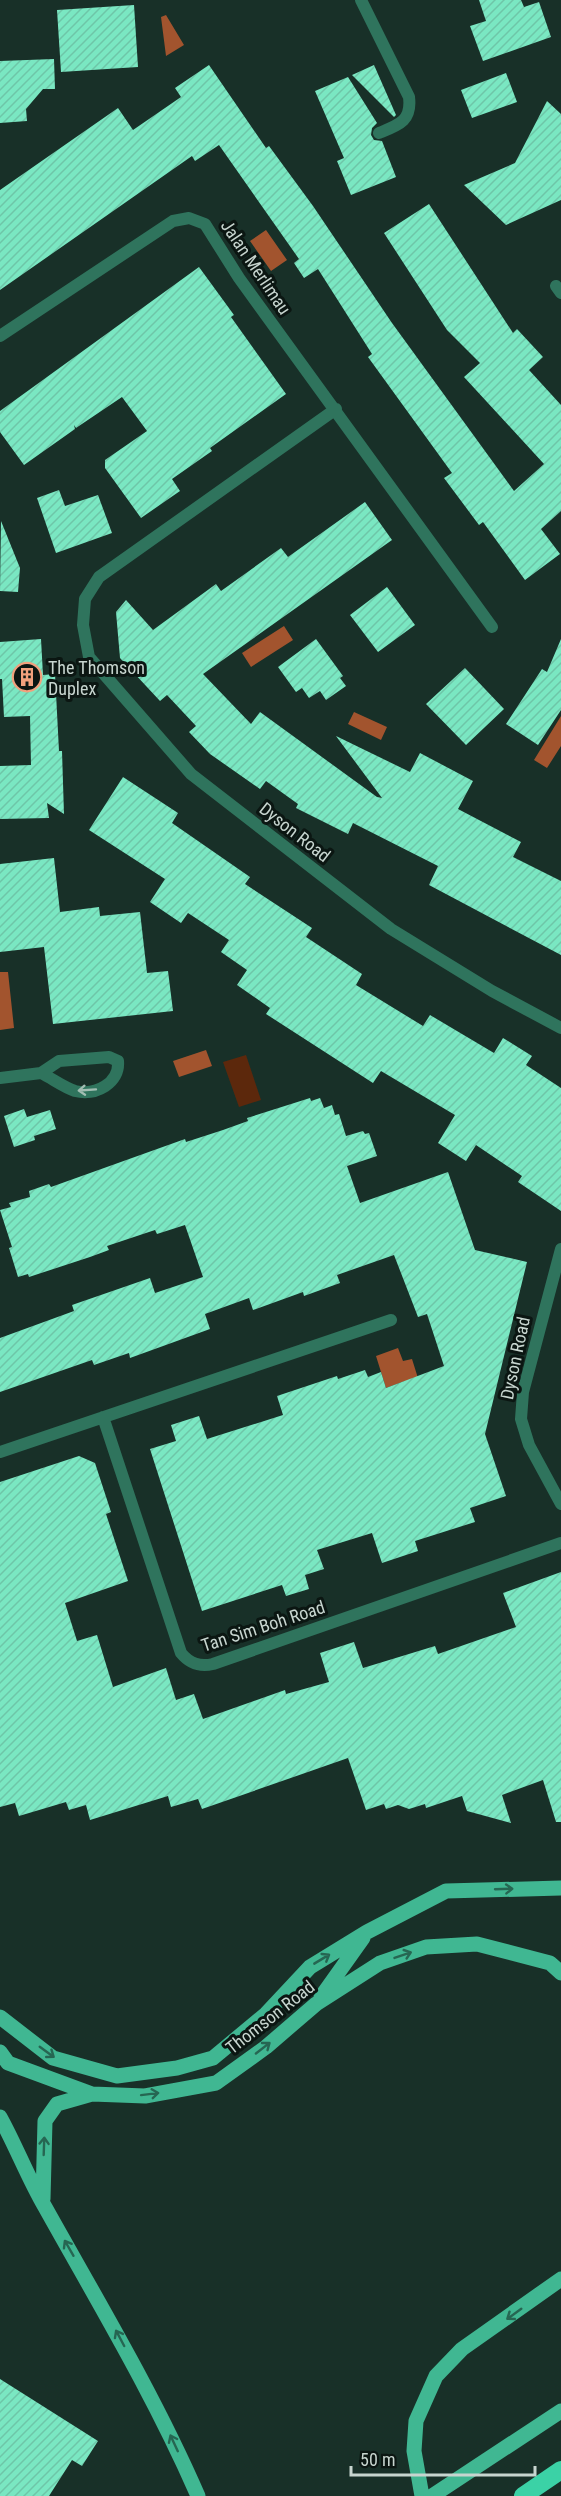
<svg xmlns="http://www.w3.org/2000/svg" width="561" height="2496" font-family="'Roboto Condensed',sans-serif">
	<style>
		.grass { fill: #5c280c }
		.water { fill: #a2542e }
		.building { fill: url(#building-hatch) }
		.lines { fill: none; stroke-linecap: round; stroke-linejoin: round }
		.street { stroke: #2f745d; stroke-width: 12 }
		.primary { stroke: #40b792; stroke-width: 15 }
		.highway { stroke: #3bd2a6; stroke-width: 18 }
		.oneway { stroke: #a1bdb2 }
		.oneway2 { stroke: #266652 }
		.labels { text-anchor: middle; dominant-baseline: central; stroke-width: 6; stroke-linejoin: round; paint-order: stroke }
		.street-label { font-size: 18px; fill: #c7d5cf; stroke: #0b1612 }
		.poi-label { font-size: 18px; fill: #c7d5cf; stroke: #0b1612; text-anchor: start }
	</style>
	<defs>
		<pattern id="building-hatch" width="6" height="6" patternUnits="userSpaceOnUse" patternTransform="scale(1.5)"><rect width="6" height="6" fill="#7ae7c2"/><path d="M-1 1l2-2M0 6l6-6M5 7l2-2" fill="none" stroke="#6ec6a8"/></pattern>
	</defs>
	<rect width="100%" height="100%" fill="#183028"/>
	<path class="grass" d="M246,1055L261,1100L239,1107L223,1062Z"/>
	<path class="water" d="M166,15L184,45L166,56L161,17Z
		M266,230L287,260L271,271L250,241Z
		M284,626L293,640L251,667L242,653Z
		M354,712L387,727L381,740L348,724Z
		M561,716V746L547,768L534,760Z
		M0,972H8L14,1028L0,1030Z
		M206,1050L212,1066L179,1077L173,1061Z
		M398,1348L403,1361L412,1359L422,1391L405,1381L386,1388L376,1356Z"/>
	<path class="building" d="M479,0H521L524,7L539,2L551,37L483,61L470,26L486,21Z
		M134,5L138,67L61,72L57,10Z
		M54,59L55,89H43L26,109L27,121L0,123V61Z
		M209,65L266,148L269,146L313,206L392,323L514,491L544,464L464,377L480,363L447,330L384,233L429,204L513,333L517,329L543,357L529,370L561,405V511L541,529L560,554L525,580L483,522L479,525L444,478L452,473L368,357L372,354L318,269L304,278L294,263L299,259L219,145L195,161L192,156L0,290V190L118,108L133,130L181,97L175,88Z
		M374,65L396,115L394,117L352,75Z
		M506,73L517,102L472,118L461,90Z
		M348,77L377,123L372,128L371,135L374,140L382,141L396,177L351,195L337,161L344,158L315,91Z
		M547,101L561,114V200L506,225L464,185L515,163Z
		M199,267L234,315L231,317L286,394L210,448L212,451L172,479L180,491L141,518L105,468V460L147,431L122,397L76,428L74,425L75,429L24,465L0,432V411Z
		M59,490L65,506L98,495L112,533L56,553L37,498Z
		M365,502L392,540L203,674L251,724L260,712L377,797L382,798L336,736L410,772L420,753L473,781L458,809L521,842L513,857L561,881V955L429,885L438,866L353,823L348,834L296,808L298,804L266,781L260,789L210,754L189,732L196,726L167,695L160,701L120,658L116,612L126,600L153,630L216,584L221,591L281,548L288,557Z
		M1,521L20,568L18,592L0,591Z
		M387,587L415,625L378,652L350,615Z
		M41,639L43,675L55,674L59,751H62L64,814L47,803L49,818L0,819V766L31,765L30,716L4,717L2,679H0V642Z
		M316,639L343,676L340,678L346,686L326,700L320,691L309,698L302,688L296,692L278,667Z
		M561,639V710L538,745L506,724L542,669L547,672Z
		M465,668L504,709L466,745L426,704Z
		M123,777L178,813L172,823L250,877L245,884L312,928L306,937L362,974L356,985L423,1026L430,1015L494,1053L503,1038L532,1056L526,1065L561,1088V1211L518,1182L522,1176L476,1145L466,1161L438,1143L455,1115L381,1071L373,1083L266,1014L270,1008L237,985L247,970L221,952L229,940L188,913L181,923L150,902L165,879L89,830Z
		M54,858L60,912L99,907L100,916L140,912L147,973L168,971L173,1011L53,1024L44,947L0,952V864Z
		M310,1098L311,1101L320,1098L324,1108L332,1105L335,1115L339,1114L346,1136L363,1131L365,1134L369,1133L377,1156L347,1166L360,1203L448,1172L475,1250L527,1262L485,1434L506,1496L470,1508L475,1522L415,1541L418,1551L382,1563L372,1533L317,1550L324,1569L305,1575L309,1589L286,1596L282,1585L202,1611L150,1449L176,1441L171,1425L199,1416L207,1439L283,1415L277,1396L337,1376L338,1379L365,1370L368,1377L381,1372L386,1388L444,1366L427,1314L418,1317L394,1255L337,1275L340,1283L304,1296L303,1292L253,1310L249,1298L205,1314L210,1329L130,1358L129,1353L94,1365L92,1360L0,1392V1338L74,1311L72,1305L150,1278L155,1293L203,1277L185,1225L157,1234L155,1230L107,1246L109,1250L90,1257L29,1277L28,1274L18,1277L9,1248L12,1247L0,1210L11,1207L9,1203L30,1197L29,1191L49,1184L51,1187L185,1139L186,1142L223,1130L248,1121L247,1118Z
		M24,1109L27,1117L50,1110L56,1129L34,1136L35,1140L14,1147L4,1116Z
		M79,1456L95,1463L111,1512L106,1514L128,1581L65,1603L77,1641L97,1635L113,1687L166,1668L176,1700L194,1694L203,1719L285,1690L286,1694L329,1682L320,1653L354,1642L363,1668L435,1646L438,1654L516,1627L503,1593L561,1572V1822H556L543,1780L502,1795L511,1823L467,1811L462,1796L426,1808L425,1804L409,1809L398,1805L386,1809L384,1804L366,1810L348,1758L202,1809L198,1799L171,1807L168,1796L90,1820L86,1805L69,1810L66,1802L19,1816L15,1803L0,1807V1482Z
		M0,2379L98,2441L82,2466L72,2460L49,2496H0Z"/>
	<g class="lines">
		<path class="street" d="M361,0L409,97C412,121 399,125 379,133
			M556,286L561,293
			M0,336L173,221L189,218L205,224L239,278L492,627
			M336,409L99,577L85,599L83,625L89,657L191,774L391,929L492,991L561,1028
			M0,1078L41,1073L59,1061L109,1057L118,1061C120,1083 96,1096 75,1091C63,1087 53,1079 41,1073
			M561,1249L523,1392L521,1419L529,1445L561,1504
			M103,1417L181,1653C190,1664 200,1667 213,1664L561,1543
			M0,1452L391,1320"/>
		<path class="primary" d="M321,1997L363,1938
			M0,2017L53,2058L117,2076L177,2068L213,2058L266,2014L310,1967L367,1932L446,1891L561,1888
			M0,2052L8,2063L92,2094L145,2096L216,2083L266,2047L316,2004L380,1963L426,1947L477,1944L550,1963L561,1973
			M0,2117C16,2146 28,2178 45,2207C98,2302 154,2395 198,2496
			M43,2199L45,2121L57,2104L92,2094
			M422,2496L414,2451L416,2421L436,2376L462,2349L561,2279
			M432,2496L561,2411"/>
		<path class="highway" d="M523,2496L561,2470"/>
	</g>
	<defs><path id="oneway-shaft" d="M-6 0H5M1.5-3L5.5 0L1.5 3" fill="none" stroke-width="1.6" stroke-linecap="round" stroke-linejoin="round" transform="scale(1.5)"/></defs>
	<use class="oneway" href="#oneway-shaft" transform="translate(87 1090) rotate(176)"/>
	<g class="oneway2">
		<use href="#oneway-shaft" transform="translate(504 1889) rotate(-2)"/>
		<use href="#oneway-shaft" transform="translate(403 1955) rotate(-19)"/>
		<use href="#oneway-shaft" transform="translate(322 1959) rotate(-31)"/>
		<use href="#oneway-shaft" transform="translate(263 2048) rotate(-38)"/>
		<use href="#oneway-shaft" transform="translate(47 2052) rotate(36)"/>
		<use href="#oneway-shaft" transform="translate(150 2094) rotate(-7)"/>
		<use href="#oneway-shaft" transform="translate(44 2146) rotate(-88)"/>
		<use href="#oneway-shaft" transform="translate(69 2248) rotate(-120)"/>
		<use href="#oneway-shaft" transform="translate(514 2314) rotate(144)"/>
		<use href="#oneway-shaft" transform="translate(120 2338) rotate(-118)"/>
		<use href="#oneway-shaft" transform="translate(174 2443) rotate(-115)"/>
	</g>
	<defs>
		<g id="building-ring" transform="scale(1.5)"><circle r="9.5" fill="#0b1612" stroke="#f1a17d" stroke-width="1.5"/><path d="M-4-6H4V6H1V3H-1V6H-4ZM-2.5-4.3h1.7v1.8h-1.7ZM.8-4.3h1.7v1.8H.8ZM-2.5-1h1.7V.8h-1.7ZM.8-1h1.7V.8H.8Z" fill="#f1a17d"/></g>
	</defs>
	<g fill-rule="evenodd">
		<use href="#building-ring" x="27" y="677"/>
	</g>
	<g class="labels">
		<g class="street-label">
			<text transform="translate(256 267) rotate(56)">Jalan Merlimau</text>
			<text transform="translate(295 832) rotate(38)">Dyson Road</text>
			<text transform="translate(515 1358) rotate(-78)">Dyson Road</text>
			<text transform="translate(263 1626) rotate(-18)">Tan Sim Boh Road</text>
			<text transform="translate(270 2017) rotate(-38)">Thomson Road</text>
		</g>
		<g class="poi-label">
			<text x="48" y="667">The Thomson<tspan x="48" dy="21">Duplex</tspan></text>
		</g>
	</g>
	<path d="M351 2466v9h184v-9" fill="none" stroke="#c7d5cf" stroke-width="3"/>
	<text x="360" y="2466" font-size="18" fill="#c7d5cf" stroke="#0b1612" stroke-width="4.5" paint-order="stroke">50 m</text>
</svg>
